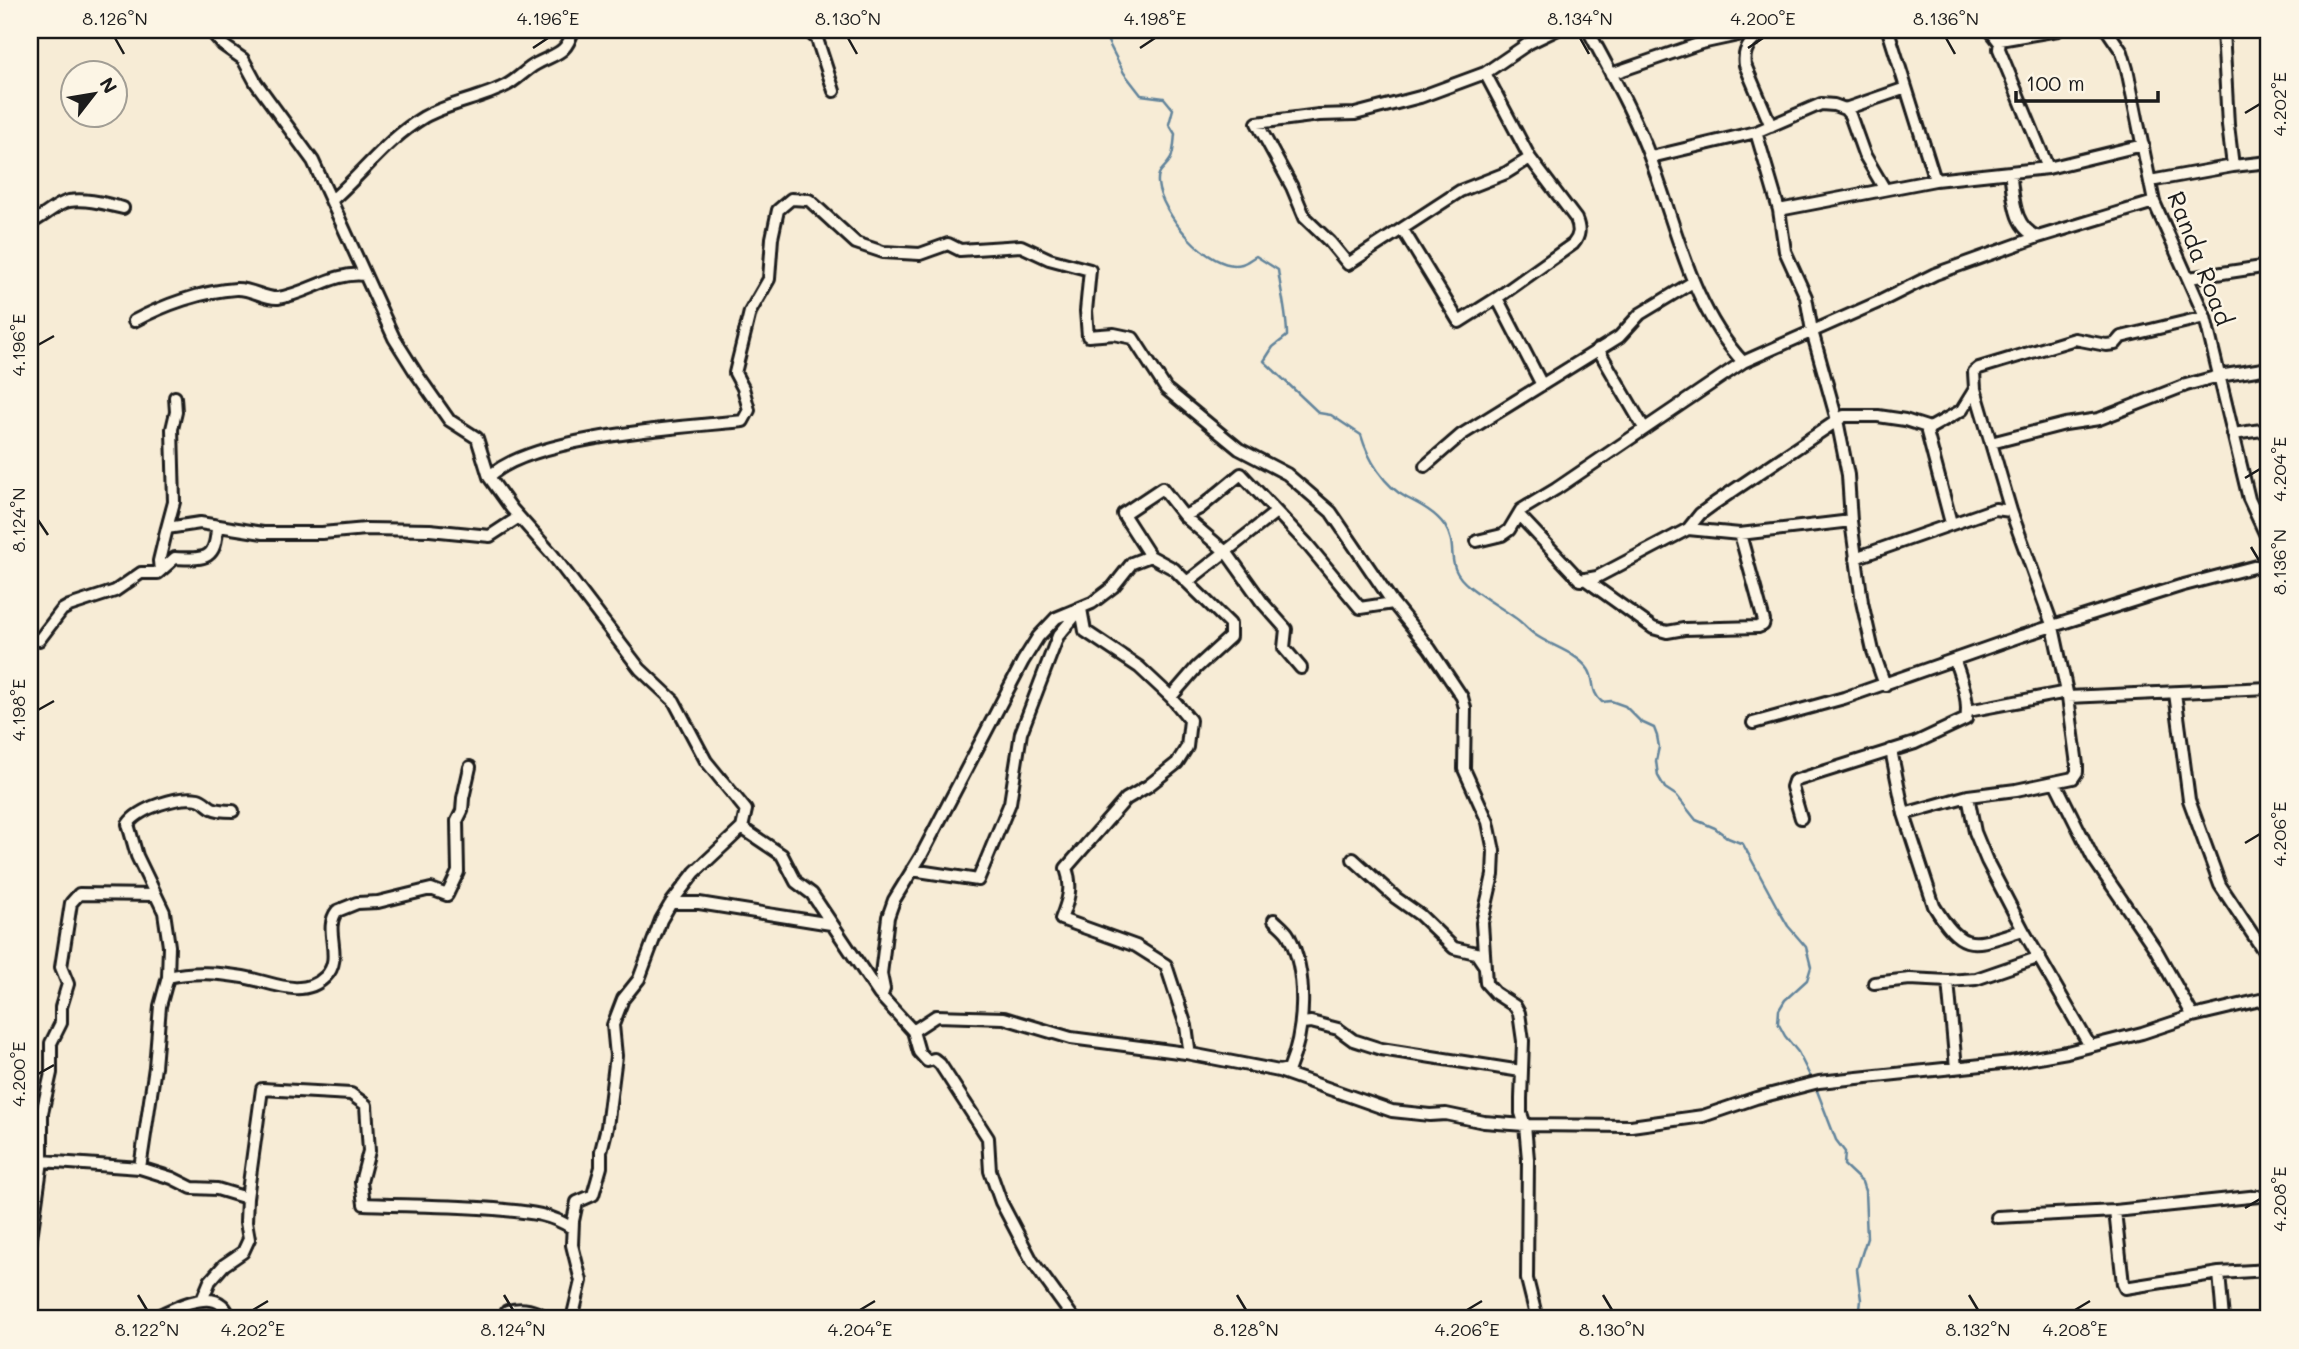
<svg xmlns="http://www.w3.org/2000/svg" width="2299" height="1349" font-family="Mali,sans-serif">
	<style>
		.lines { fill: none; stroke-linecap: round; stroke-linejoin: round }
		.stream { stroke: #62849b; stroke-width: 2.5 }
		.minor-casing { stroke: #1c1c1c; stroke-width: 16 }
		.minor { stroke: #fcf5e5; stroke-width: 10 }
		.ticks { fill: none; stroke: #1c1c1c; stroke-width: 2.5 }
		.labels { text-anchor: middle; dominant-baseline: central; stroke-width: 5; stroke-linejoin: round; paint-order: stroke }
		.street-label { font-size: 24px; fill: #1c1c1c; stroke: #fcf5e5 }
		.neatline { fill: none; stroke: #1c1c1c; stroke-width: 2.5 }
		.ticks-label { font-size: 18px; text-anchor: middle; fill: #1c1c1c }
	</style>
	<rect width="100%" height="100%" fill="#f7ecd6"/>
	<filter id="ink" filterUnits="userSpaceOnUse"><feTurbulence type="fractalNoise" baseFrequency=".0143" numOctaves="2"/><feDisplacementMap in="SourceGraphic" scale="14" xChannelSelector="R" yChannelSelector="G"/><feConvolveMatrix kernelMatrix="1 2 1 2 8 2 1 2 1" color-interpolation-filters="sRGB"/></filter>
	<g filter="url(#ink)">
		<g class="lines">
			<path class="stream" d="M1102,30L1124,73L1141,95L1164,98L1173,109L1169,124L1175,134C1174,142 1174,154 1170,160C1164,170 1157,170 1158,183C1160,212 1209,273 1242,264C1246,263 1252,258 1256,256L1278,270C1281,293 1287,314 1287,336L1273,347L1264,361L1319,413L1331,415L1361,435C1368,459 1384,486 1407,498C1421,505 1436,513 1445,526C1460,550 1442,565 1470,587C1484,598 1500,607 1514,617C1522,622 1527,629 1534,634C1550,646 1576,652 1588,669C1596,680 1589,691 1602,702L1611,701L1625,706L1641,722L1654,728L1657,736L1659,747L1656,761L1658,776L1665,788L1677,796L1696,820L1715,828L1728,838L1743,844L1777,907L1788,926L1806,947L1811,967L1807,980L1785,1000L1779,1010L1778,1023L1785,1036L1798,1052L1813,1082
				M1816,1088L1836,1140L1845,1152L1844,1165L1862,1182L1865,1191L1867,1238L1857,1269L1861,1300L1859,1319"/>
			<g class="minor-casing">
				<path id="minor" d="M210,30L223,45L243,59L256,83L313,161L394,338L416,373L449,420L477,438L489,477L512,509L552,554L640,669L674,701L706,761L746,810L742,828L695,872L671,903L661,920L639,979L623,999L613,1025L616,1056L607,1127L601,1151V1167L593,1195L577,1202L573,1221L572,1245L581,1281L572,1319
					M807,30L817,39L834,91
					M1588,30C1610,72 1635,115 1651,160C1677,229 1691,306 1743,362
					M1768,30C1753,39 1742,47 1745,65L1771,126
					M1888,30L1935,180
					M1990,30L2000,43
					M2107,30L2122,52L2127,69L2154,202L2205,317L2249,499L2269,542
					M2223,30L2228,125L2233,166
					M1611,74L1701,43L1738,35
					M1845,109L1906,88
					M1756,132L1779,210L1785,251L1806,297L1812,331L1837,420L1848,475L1851,521L1862,602L1873,651L1885,685
					M1651,157L1756,132L1821,104L1834,105L1845,109L1850,115L1864,154L1884,188
					M1530,158L1506,173L1460,191L1348,264L1330,242L1305,218L1292,187L1257,123L1319,115L1355,114L1420,97L1485,73L1529,43L1556,30
					M2048,168L1999,49L2000,40L2058,30
					M2010,172C2014,196 2012,227 2038,237
					M2150,181L2233,166L2269,162
					M332,200C364,172 387,139 424,117C449,103 480,99 505,86C516,81 525,70 536,64C556,53 566,55 573,30
					M1779,210L1935,180L2048,168L2143,145
					M30,223C43,218 55,204 69,201C87,198 106,204 123,208
					M1403,230L1459,322L1497,298L1573,244C1580,236 1580,229 1576,219L1530,158L1485,73
					M2189,278L2269,266
					M1497,298L1542,385
					M134,321C164,305 202,291 236,289C251,288 264,299 278,298C308,294 334,271 365,275
					M1598,349L1644,428
					M1975,389L2011,511
					M2233,434L2269,429
					M1991,443L2065,424L2099,419L2186,385L2219,376L2269,368
					M1425,466L1461,435L1619,337L1640,314L1693,282
					M489,477C530,436 683,427 743,421L749,410L743,388L735,373L750,312L769,279L772,238L778,210L791,199L809,200L856,243L883,252L920,254L948,244L960,250L1021,246L1049,259L1090,270L1086,311L1088,336L1114,334L1133,338L1166,389L1239,449L1287,474L1331,512L1393,603
					M1519,515L1580,580L1597,577L1688,529L1700,514L1715,503L1844,416H1878L1905,420L1930,428
					M1184,516L1227,553L1262,602L1286,629L1284,648L1301,668
					M1951,523L1927,432L1930,428L1962,410L1975,389L1974,372L1979,368L2075,339L2106,345L2115,344L2121,337L2205,317
					M167,528L174,502L172,429L176,412L175,397
					M1688,529L1740,534L1851,521
					M1477,541L1502,535L1509,530L1521,510L1556,489L1743,362L1881,301L1935,274L2038,237L2154,202
					M1150,556L1174,569L1187,582L1276,512
					M1855,558L1995,509L2011,511L2053,627L2068,697L2077,765V772L2073,778L2016,790L1968,796L1904,814
					M160,571L159,561L167,528L200,523L263,533H322L366,529L430,530L490,536L519,517
					M1586,580L1653,628L1667,632L1684,629L1758,627L1763,625L1764,621L1740,534
					M1081,609L1085,631L1139,667L1171,697L1196,668L1230,637V624L1187,582
					M30,639L39,640L62,610L69,606L115,591L141,573H158L175,558C205,559 216,561 217,526
					M2175,693L2189,800L2220,885L2269,959
					M1171,697L1190,720L1187,747L1177,763L1148,786L1126,799L1066,868C1073,887 1068,901 1061,919L1136,946L1166,965L1186,1026L1189,1048L1186,1053
					M2068,697L2269,688
					M1968,711L2067,692
					M1753,723L1844,698L2021,636L2180,586L2269,563
					M1891,750L1904,814L1934,906C1964,955 1973,945 2023,930
					M2055,782L2093,858L2156,950L2193,1016
					M1968,796L1975,832L1987,861L2023,930L2090,1046
					M1801,818L1792,787L1794,781L1915,743L1966,719C1970,700 1961,679 1955,661
					M742,828L782,855L796,882L812,894L879,994L913,1031L919,1052L927,1061L934,1059L940,1064L988,1138L990,1171L1001,1202L1032,1261L1074,1319
					M1353,859L1396,898L1420,915L1454,948L1476,953L1484,965
					M912,870L978,880L1010,803L1021,733L1058,636L1081,609
					M671,903H699L831,924
					M1274,920C1279,925 1286,930 1289,936C1308,974 1305,1031 1289,1069L1279,1071
					M168,977C193,971 217,973 243,977C269,981 302,1000 325,977C345,958 322,930 337,911L357,903L378,902L431,889L447,895L458,872L457,821L462,811L463,798L470,767
					M1948,981L1956,1068
					M1874,983L1910,979L1948,981L1976,979L2040,957
					M882,995L884,989L881,974L888,917L894,900L921,856L1023,661L1038,637L1056,618L1092,603L1113,587L1132,563L1150,556L1123,514L1162,488L1184,516L1200,508L1241,474L1307,544L1360,608L1393,603L1430,649L1462,697L1465,708L1464,769L1488,822L1494,851L1493,875L1482,923L1486,983L1495,993L1515,1006L1519,1013L1523,1041L1521,1099V1113L1525,1125L1528,1159L1527,1279L1537,1319
					M1302,1023L1311,1022L1338,1029L1353,1040L1381,1049L1521,1071
					M913,1031L936,1016L1004,1018L1071,1038L1186,1053L1279,1071L1392,1111L1430,1115L1446,1114L1484,1122L1525,1125L1631,1126L1703,1116L1756,1098L1819,1082L2011,1062L2067,1052L2142,1033L2193,1016L2269,998
					M42,1161L140,1168L172,1178L192,1188L217,1189L247,1198
					M140,1168L155,1067L160,1006L168,977L169,946L164,912L137,856L128,824C139,808 179,795 198,799C203,800 207,805 212,808C218,811 226,811 233,811
					M2115,1211L2123,1284L2125,1288L2219,1273L2269,1270
					M1997,1217L2115,1211L2269,1195
					M30,1245L42,1161V1113L51,1073V1043L61,1023V1007L68,984L61,967L71,903L79,894L156,895
					M2219,1273L2223,1319
					M202,1300L210,1281L224,1265L243,1252L249,1239L246,1222L247,1198L262,1089L351,1094L366,1105L369,1151L361,1182L364,1204C408,1206 451,1205 495,1209C523,1212 548,1212 572,1228
					M152,1319C168,1311 206,1290 222,1305C226,1308 229,1315 231,1319
					M503,1319L507,1311C524,1307 534,1310 549,1319"/>
			</g>
			<use href="#minor" class="minor"/>
		</g>
	</g>
	<path class="ticks" d="M115,38L124,54M848,38L857,54M1580,38L1589,54M1946,38L1955,54M533,48L548,38M1140,48L1155,38M1748,48L1763,38M2245,113L2260,104M38,345L54,336M2245,478L2260,469M38,520L48,535M2251,547L2260,562M38,710L54,701M2245,843L2260,834M38,1074L54,1065M2245,1208L2260,1199M138,1295L147,1310M504,1295L513,1310M1237,1295L1246,1310M1603,1295L1612,1310M1969,1295L1978,1310M253,1310L268,1301M860,1310L875,1301M1467,1310L1482,1301M2075,1310L2090,1301"/>
	<g class="labels">
		<g class="street-label">
			<text transform="translate(2201 258) rotate(69)">Randa Road</text>
		</g>
	</g>
	<rect width="2299" height="1349" fill="none" stroke="#fcf5e5" stroke-width="77"/>
	<g transform="translate(94 94) rotate(59)"><circle r="33" fill="#fcf5e5" stroke="#a29e95" stroke-width="2"/>
	<path d="M0-5L12 26L0 18L-12 26Z" fill="#1c1c1c"/>
	<text y="-10" font-size="19" font-weight="bold" text-anchor="middle" fill="#1c1c1c">N</text>
	</g>
	<path d="M2016 91v10h142v-10" fill="none" stroke="#1c1c1c" stroke-width="3.5"/>
	<text x="2026" y="91" font-size="21" fill="#1c1c1c" stroke="#fcf5e5" stroke-width="5" paint-order="stroke">100 m</text>
	<rect x="38" y="38" width="2222" height="1272" class="neatline"/>
	<g class="ticks-label">
		<text x="115" y="25">8.126°N</text>
		<text x="548" y="25">4.196°E</text>
		<text x="848" y="25">8.130°N</text>
		<text x="1155" y="25">4.198°E</text>
		<text x="1580" y="25">8.134°N</text>
		<text x="1763" y="25">4.200°E</text>
		<text x="1946" y="25">8.136°N</text>
		<text transform="translate(2280 104) rotate(-90)" y="6">4.202°E</text>
		<text transform="translate(19 345) rotate(-90)" y="6">4.196°E</text>
		<text transform="translate(2280 469) rotate(-90)" y="6">4.204°E</text>
		<text transform="translate(19 520) rotate(-90)" y="6">8.124°N</text>
		<text transform="translate(2280 562) rotate(-90)" y="6">8.136°N</text>
		<text transform="translate(19 710) rotate(-90)" y="6">4.198°E</text>
		<text transform="translate(2280 834) rotate(-90)" y="6">4.206°E</text>
		<text transform="translate(19 1074) rotate(-90)" y="6">4.200°E</text>
		<text transform="translate(2280 1199) rotate(-90)" y="6">4.208°E</text>
		<text x="147" y="1336">8.122°N</text>
		<text x="253" y="1336">4.202°E</text>
		<text x="513" y="1336">8.124°N</text>
		<text x="860" y="1336">4.204°E</text>
		<text x="1246" y="1336">8.128°N</text>
		<text x="1467" y="1336">4.206°E</text>
		<text x="1612" y="1336">8.130°N</text>
		<text x="1978" y="1336">8.132°N</text>
		<text x="2075" y="1336">4.208°E</text>
	</g>
</svg>
